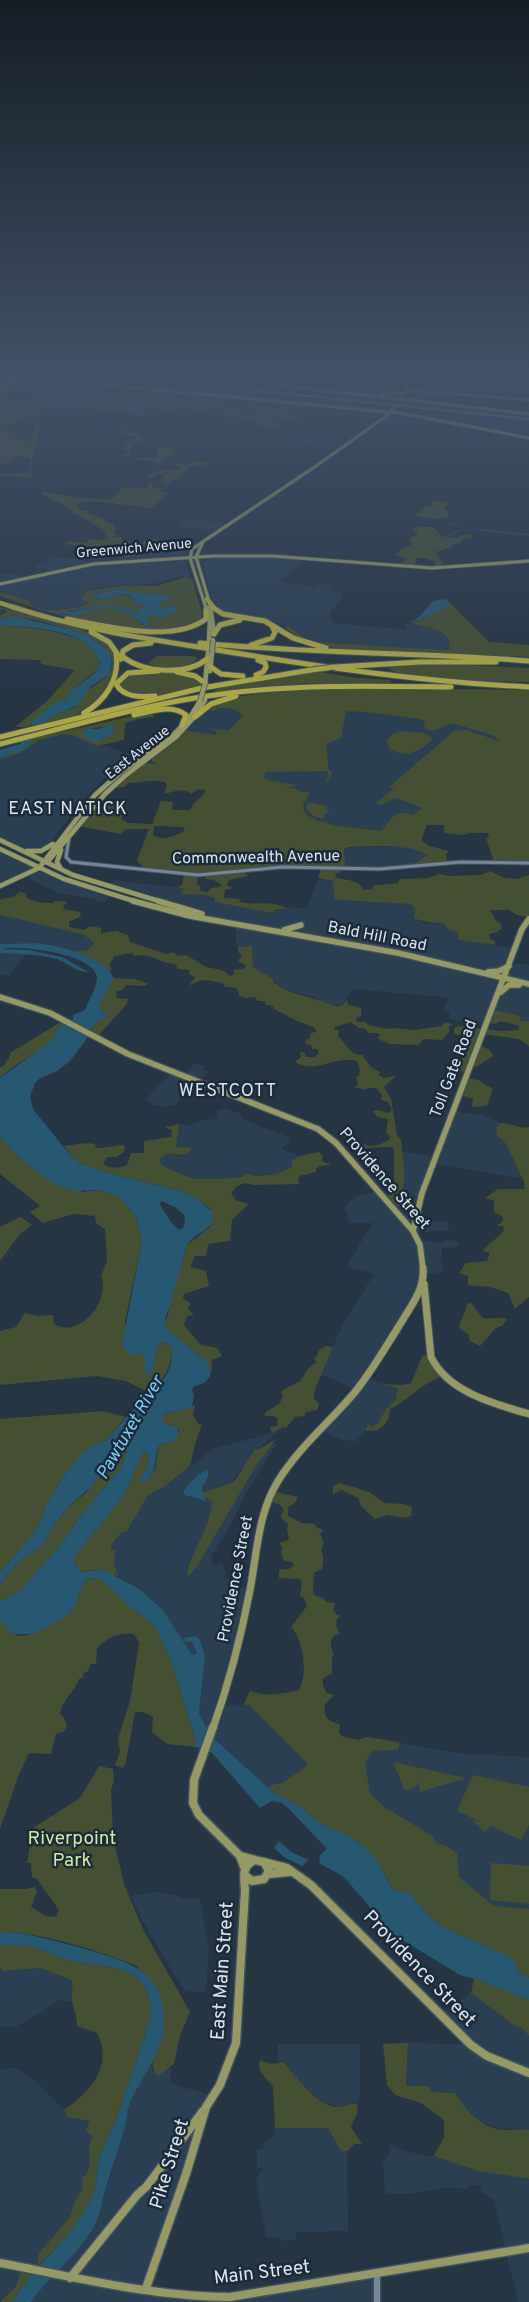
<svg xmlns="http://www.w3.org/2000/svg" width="529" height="2302" font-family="Overpass,sans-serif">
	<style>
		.built { fill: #2b3f53 }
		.green { fill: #454f32; fill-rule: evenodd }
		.water { fill: #265872; fill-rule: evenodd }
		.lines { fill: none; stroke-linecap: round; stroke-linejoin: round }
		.stream { stroke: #265872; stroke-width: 1 }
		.minor-far2-casing { stroke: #43515d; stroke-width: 4 }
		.minor-far1-casing { stroke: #43515d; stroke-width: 5 }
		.minor-casing { stroke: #43515d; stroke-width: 9 }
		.major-far4-casing { stroke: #43515d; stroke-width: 4.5 }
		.major-far3-casing { stroke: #43515d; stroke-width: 6 }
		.major-far2-casing { stroke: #43515d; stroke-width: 8 }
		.major-far1-casing { stroke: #43515d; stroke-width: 9 }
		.major-casing { stroke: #43515d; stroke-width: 11 }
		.highway-far1-casing { stroke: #43515d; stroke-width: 5.5 }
		.highway-casing { stroke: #43515d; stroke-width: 7 }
		.minor-far2 { stroke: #748698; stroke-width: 2.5 }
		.minor-far1 { stroke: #748698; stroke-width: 3 }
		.minor { stroke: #748698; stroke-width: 6 }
		.major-far4 { stroke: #959a65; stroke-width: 3 }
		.major-far3 { stroke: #959a65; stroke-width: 4.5 }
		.major-far2 { stroke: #959a65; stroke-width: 5.5 }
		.major-far1 { stroke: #959a65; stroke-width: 7 }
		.major { stroke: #959a65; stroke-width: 8 }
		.highway-far1 { stroke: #aba743; stroke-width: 4.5 }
		.highway { stroke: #aba743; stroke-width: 5 }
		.rail-casing { stroke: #8996a1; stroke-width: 2.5 }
		.rail { stroke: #1c2b3a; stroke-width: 1; stroke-dasharray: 2.5; stroke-linecap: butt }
		.major-bridge-far1-casing { stroke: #43515d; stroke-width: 4.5; stroke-linecap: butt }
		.major-bridge-casing { stroke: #43515d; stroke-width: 6; stroke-linecap: butt }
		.highway-bridge-far1-casing { stroke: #43515d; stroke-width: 5.5; stroke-linecap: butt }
		.highway-bridge-casing { stroke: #43515d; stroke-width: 7; stroke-linecap: butt }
		.major-bridge-far1 { stroke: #959a65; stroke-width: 3 }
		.major-bridge { stroke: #959a65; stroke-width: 4.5 }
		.highway-bridge-far1 { stroke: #aba743; stroke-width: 4.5 }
		.highway-bridge { stroke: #aba743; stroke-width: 5 }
		.labels { text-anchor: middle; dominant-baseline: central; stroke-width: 5; stroke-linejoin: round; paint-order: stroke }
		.far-street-label { font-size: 14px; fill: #dae4ed; stroke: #1c2b3a }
		.street-label { font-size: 16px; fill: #dae4ed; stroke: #1c2b3a }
		.neighbourhood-label { font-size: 18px; letter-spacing: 1px; fill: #dae4ed; stroke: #1c2b3a }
		.water-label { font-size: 18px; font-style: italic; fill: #7dcaf6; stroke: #1c2b3a }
		.near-park-label { font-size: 19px; fill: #cfe9a0; stroke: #1c2b3a }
		.near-street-label { font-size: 19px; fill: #dae4ed; stroke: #1c2b3a }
	</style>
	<rect width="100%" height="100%" fill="#263544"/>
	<path class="built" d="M0,373H84L398,405L396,412L432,419L445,410L529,419V432L524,436L486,430L479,434L455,430L447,426L428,428L406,424L402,426L361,420L366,415L351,412L343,417L328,416V411H311L307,414L259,408L247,413L237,411L235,407L217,402L199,399L198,396L158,391L168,383L140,379L128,389H121L110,400L67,398L15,389L16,388L11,387L18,380L25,378Z
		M100,373H226L223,374L319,389L333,384L379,387L375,395L401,398L400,404L392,403Z
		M302,436L340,444L344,446L337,451L297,442L296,439Z
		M189,519H192L228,524L218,531L178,527Z
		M176,545L191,548L183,557L191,578L180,577L153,584L104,587L86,591L82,595L89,604L65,610L43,609L30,603L27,600L0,592V573L26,576L48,570L34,568L36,564L45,563L52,556L96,562L136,556L132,551L135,549L156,552L161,551L163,546Z
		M231,553L304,558L281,582L316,587L321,581L324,584L330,583L329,586L333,587L330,590L343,593L342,598L329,613L332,621L340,624L401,629H407L404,624L424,625L447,635L450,640V648L444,650L315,642L308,641L292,629L274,622L256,617L225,615L213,606L203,564L205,559L230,555Z
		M226,707L243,714L242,719L229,730L216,729L215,735L185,730L205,709Z
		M345,711H366L464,723L512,743L508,799L384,836L270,830L244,819L288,795L143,767L153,760L263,772L324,745Z
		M64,732L135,756L99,783L82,800L48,846L40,849H25L0,837V758L33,740Z
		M356,847H405L421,850L429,855L411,867L346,869L344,849Z
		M0,852L18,861L23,860L111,895L105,902L56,892L25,877L4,884L0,882Z
		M318,879L333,881L341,901L411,904L415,908V918L424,923L445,924L448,928L484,944L514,948L510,962L529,965V1021H520L518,1015L502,1013L487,1022L449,1020L450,1014L444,1010L446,1002L449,1001V999L444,997L353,989L341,1006L319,1001L316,998L287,990L253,967V952L236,944V924L110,885L115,881L177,887L183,889L181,893L205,895L215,898V902L271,912L284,909V907L307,908Z
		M0,915L68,929L87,935L89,940L96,943L87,950L74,952L38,943L0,944Z
		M0,953L26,954L9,976L0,974Z
		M196,1063L205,1067L204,1070L209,1072L179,1098L177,1104L163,1107L151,1104L146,1099L170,1074L174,1071L183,1075Z
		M225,1108L241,1114L242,1119L291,1138L282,1149L300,1156L292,1160V1167L276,1174L256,1176L246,1174L242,1177L217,1179H193L163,1166L160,1162V1159L166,1154L184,1156L193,1149L176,1147L181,1124L191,1125L203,1120L217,1119L216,1111Z
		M453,1112L484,1115L500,1124L496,1127L501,1141L506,1144L522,1179L434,1163L417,1218L448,1222L449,1230L415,1233L418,1240L442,1243L444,1240H450L458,1242L459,1247L442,1248L441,1259L444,1268L441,1272L424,1275V1280L366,1379L397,1388L396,1399L386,1409L378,1423L373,1426L369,1425L355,1442L348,1439L346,1442L319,1430L355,1389L321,1374L341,1328L374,1274L346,1266L373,1223H349L347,1211L341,1206L345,1207L350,1201L358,1196L377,1191L400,1205L405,1177L402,1152L435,1156Z
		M283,1427L257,1450L230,1483L201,1493L208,1469L201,1473L189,1486L207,1500L204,1497L212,1501L211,1516L200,1544L189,1562L211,1542L256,1466L271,1443L278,1445L274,1448L249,1487L223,1539L215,1549L218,1551L213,1553L211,1561L214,1566L222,1563L223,1569L226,1572L222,1577L235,1581V1588H250L221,1703L231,1706L236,1704L241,1707L249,1705L307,1763V1766L282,1783L271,1787L267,1786L249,1771L210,1735L199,1713L205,1657L192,1641L197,1653L192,1655L181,1639L136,1586L118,1576L114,1562L116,1549L111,1548L121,1533L126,1532L149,1494L163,1488L213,1449L275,1432Z
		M367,1737L465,1754L529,1757V1972L322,1797Z
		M153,1892L176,1895L186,1899L200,1898L209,1950L206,1992L186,1991L173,1973L140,1916L131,1896Z
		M0,1967L40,1968L71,1980L74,1985L72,2002L59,2000L42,2012L15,2027H0Z
		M471,1993L512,2024L523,2029L529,2036V2130L495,2128L480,2121L465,2109L455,2093L431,2092L406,2086L408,2043L467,2044L443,2015Z
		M278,2044H360V2095L357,2104L351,2103L338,2107L323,2102L301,2084L284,2062L278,2061Z
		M151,2061L153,2071H166L171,2067L170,2083L212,2096L146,2287L206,2297L377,2273V2302H31L43,2285L55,2275L106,2188L112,2173L129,2105Z
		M11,2068L19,2070L37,2082L64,2110L67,2117L90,2121L88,2132L92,2136L89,2148L91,2163L83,2188L75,2201L70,2217L39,2253L37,2267L22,2268L16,2286L0,2301V2069Z
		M275,2128H328L341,2151H347L348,2231L297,2232L295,2240L284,2241L279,2238L266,2237L256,2179L264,2167L257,2169V2150L264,2148V2142L272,2139Z
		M389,2145L423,2156H434L447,2160L478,2171L529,2179V2302H518L494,2200L482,2193L481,2185H470L465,2189L447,2187L408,2194H385L383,2159L390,2155Z"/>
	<path class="green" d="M111,376L174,382H169L158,391L199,396V399L235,407L237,411L249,413L259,408L291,411L292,415L303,418L297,422L271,421L272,423H280V425L272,430L256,425L255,422L237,420L239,417L231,416L225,418L223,415L200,411L187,414L169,412L136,415L117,412L45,410L37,419L41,425L39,427L40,432L36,438L39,441L34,449L35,450L33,453L36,454L33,455L30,474L34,478L0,476V473C11,472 16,475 29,472L30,459L17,456L0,466V401L6,400L12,403L53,394L16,390L0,397V393L11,387L53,394L63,382L68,383L56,395L65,393L61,395L62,397L110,400L120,390L98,387L128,389L106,386L116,377ZM161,395L184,397L194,401L193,405L179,407L161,405L149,410L131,412L118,408ZM37,399L85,403L82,404L85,406L80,409H87L79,410L51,408L42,401L28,405L21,403ZM23,421L35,425L31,441L20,440L6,427L7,425Z
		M401,400L529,416V417L401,405L399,402Z
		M116,425L129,426L128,430L143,437L140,439L144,440L135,444L128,453L134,457L123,456L127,451L122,449L126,445L121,444L125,443L123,440L135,439L136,436L123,435L118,431L122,428L115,427Z
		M168,446L175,448L174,451L180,452L163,459L162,464L154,463L153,461L135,460V458L157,457V449Z
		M191,461L206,462L209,464L190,467L179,479L172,480L166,486L161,481L166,474L172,471L156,475L150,479L149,475L147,474L165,469L180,470L181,467L174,466L180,463L184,465L191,464Z
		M149,482H151L154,488L167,489L160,491L168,493L152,508L93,501L74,504L79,507L76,509L87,511V513L104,519L107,523L114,524L116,529L113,532L116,535L114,537H121L123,541L141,543L150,538L167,542L169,545L163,546L161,551L134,549L133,551L137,556L128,557L108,554L118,547L103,545L98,548L64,544L69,541L86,543L89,539L105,540L109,537L105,536L106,532C95,525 85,517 72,513L73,510L42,494L43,491L71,497L111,500L123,487L146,488Z
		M433,500L450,503L444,508L449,515L439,519L414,516L425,507L432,506Z
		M418,527H432C437,530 440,535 445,538C454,541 461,534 470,534L472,536L470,539H463L459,544H454L452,547L436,552L442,562L447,563L441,564V568H435L434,561L426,558H416L415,567L400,565L407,559L395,555L401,550V548L410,546L412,542L407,541L410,540L411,537L417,536V533L414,532L413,530Z
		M186,577L192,579L202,613L201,620C152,647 50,614 0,596V592L27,600C40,616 73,609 89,604L81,598L86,591L122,586H156ZM120,589L150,595L152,593L165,601L159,605V608L179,607L166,617L145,616L149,626H146C141,624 138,620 134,616C127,611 116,609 108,608C88,606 81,619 58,613C87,610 114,599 142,614L145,606L133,603V597L120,595L96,599L90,594Z
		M450,603L489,642L529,645V657L339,649L299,640L285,627L287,626C297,631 304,640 315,642L446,650L450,648C451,628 425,628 411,623L424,619Z
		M0,607C30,615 80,624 104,641C110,645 113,651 116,657L113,672L103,695L91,708L73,716L42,724C53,711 71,712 79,704C82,701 83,695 87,691C93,685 103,681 108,675C125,652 88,635 71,630C49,623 22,614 0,620V615L8,612L4,609L0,610Z
		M0,626C21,626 110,632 98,669L72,690L66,699L48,708L28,727H15L46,702L75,670L41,664L40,660L0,659Z
		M157,656H191L199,658C186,670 163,670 148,663Z
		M433,664L529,668V682C509,682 395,681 388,667L390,665Z
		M313,671L357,678L390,680L391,683H309L219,692L215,691L216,688Z
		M176,672L197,676L205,686L153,696L121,690L118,681L130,673Z
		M326,688L529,690V863L494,862L486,838L489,837L488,833H469L464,835L444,833V825H427L421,840L429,846L449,851L446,854L447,863L412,865L428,855C406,843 374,846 349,847L344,849L346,869H342L341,872L335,874L336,878C347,880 359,880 364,890L373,889V885C377,885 394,884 398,883L399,879L428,878L439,874L449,876L481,875L490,871L505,878L516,879L529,875V917L517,915L509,910H490L496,921L501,924V929L497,932L489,934L491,940L495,941V945L459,940L458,932L447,929L445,924C433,922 425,923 414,918L415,908L411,904L335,900L333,881L318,878L321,869L295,867L245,872L248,876L229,880L227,885L233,888L225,890L224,898L239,899L240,902C255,906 270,900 284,907V909L275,910L273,913L215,902V898L205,895L181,894L183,889L177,887L182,885L184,875L144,870L137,860L149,829H126L120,834L78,826L95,806H105L110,803L118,806L117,809L124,811L121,819L129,823L152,824L161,801L173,802L172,807L173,810H190L194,803L205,793V790L198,789L191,794L189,792L180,790L164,794L167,785L165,782C152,779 141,782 128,783L125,787L112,788L144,763L157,764L152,761V757L185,730L215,735L217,733L213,729L229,730L243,716C236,709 228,707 217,708L214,711L205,709L226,698L285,690ZM346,711L366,712L420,719L425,721L424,728C436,734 441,727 452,723L495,736L501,742L467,730L454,731L389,787L394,788L376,803L381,805L395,798L423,808L413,815C393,808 393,819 381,831L330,825L327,822L316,821V819L308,816L304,811L303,805L309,794H311L309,792H299L300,790L283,786L294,787L296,785L268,780L264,777L265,773L267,772L327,771L329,776L326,782H328L332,772L329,771L326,744L341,738ZM154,826L183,827L185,831C176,835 163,842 153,835ZM197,875H205L206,879L213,880L221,884L220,887L211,888L208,892L200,891L201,887L197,884Z
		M151,712L154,717C147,717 131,720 125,724L124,740L97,746L75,736L64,734L39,740L20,753L0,760C10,752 27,751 34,738ZM103,727H115L112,734L100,740L83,732L86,729Z
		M401,731L424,733L433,738C423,751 405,759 390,749L387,741L392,734Z
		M308,802L327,806L326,809L330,810L324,815V819L313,816L306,808Z
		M19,892L26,893V897C34,902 44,903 53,903L55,901L68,902L63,906L64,909L80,912L81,916L69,922V927L84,930L90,926L101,928V933L116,931L128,935L130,942L166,954L174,952L177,956L186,955L206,967L222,970L230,976L235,974L233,970L243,969L247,966L238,961L242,956L238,951V945L240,947L252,946L253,967L273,979V982L288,991L337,1006H341L348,999L347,1004L361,1008V1016L356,1018L357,1022H366L368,1025L386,1029L394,1028L416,1030L442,1026L445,1022L453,1024L449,1026V1032L442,1040L423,1039L419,1045L389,1044L377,1038L380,1035L378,1033H368L366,1029L359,1028L351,1022L335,1027L334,1030H339L338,1036C346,1043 349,1055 362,1055L371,1067L380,1072L379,1075L384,1078L396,1076L384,1087L391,1099L397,1135L401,1140L405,1177L400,1205L393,1208L384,1198L392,1194L388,1189L393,1187L394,1182V1150L392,1147L363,1148L362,1144C372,1148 382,1145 391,1138L386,1132L388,1119L377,1117L373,1111L377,1110L388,1113L392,1110L388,1102L381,1100L382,1095L376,1088H368L366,1090L354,1087L358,1084L356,1077L359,1075L360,1070L357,1061C336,1055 314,1075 295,1062L301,1057L300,1052L305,1053L306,1057H315L319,1053L317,1049H312V1046L306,1044L305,1041L310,1038L311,1033L316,1032L315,1028L297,1021L274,1009L273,1006L266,1005L265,1001H258L255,997L245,998L238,995L239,992L236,988L225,987L223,983C207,981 204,977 189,986L195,977L189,974V970L178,969L175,964C160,963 149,952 134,956L132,953L114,956L109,966L112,968L110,972L105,967L74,952L87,950L95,943L87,938L86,935L0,915V899L13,897Z
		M112,978L134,979L148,983L146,986L126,985L122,990L116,992L117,998L128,999L127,1004L95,1039L88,1033L96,1022L107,1014L101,1011L99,1008C102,996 110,989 112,978Z
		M493,1010L518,1015L520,1017V1021H529V1046L519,1039L483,1034L479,1045L490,1050L493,1056L476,1067L471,1065L468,1072L460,1071L466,1036L454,1034V1028L459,1026L500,1031L519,1030V1026L506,1022H498L496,1024L487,1022Z
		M64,1020L73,1025C54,1025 63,1031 54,1039C37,1054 16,1062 0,1078V1067L5,1065L6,1061L9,1059L10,1053Z
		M466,1078L478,1080L493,1089L487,1106L472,1107L473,1099L460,1095Z
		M501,1123C510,1123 521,1129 529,1127V1297L515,1309L508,1293L490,1287L468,1285V1276L459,1273L466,1263L487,1261L490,1253L482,1251L504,1231L503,1226H497L503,1221V1217L494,1212V1201L485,1198L498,1189H525L524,1182L506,1144L497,1135L496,1127Z
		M180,1124L176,1147L193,1148L186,1155L166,1154L160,1159V1162L163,1166L193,1179H217L242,1177L246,1174L256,1176L276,1174L292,1167V1160L300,1156L319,1152L323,1157L322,1161L332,1165L320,1166L316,1169V1172L299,1176L298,1182L300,1184L254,1185L245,1183L237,1186L231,1193L236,1200L248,1204L247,1206L232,1220L230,1241L208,1244L206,1256H195L190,1267L206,1271L209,1286L184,1294L183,1298L190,1303L188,1309L194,1315L187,1316L184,1325L201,1345L217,1348L222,1356L212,1360L211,1375L208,1363L168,1330L164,1323L168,1315L170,1300L187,1245L210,1227L212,1210L196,1198L180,1191L101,1171L79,1163L70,1155L64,1146C74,1145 86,1142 95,1144L96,1148H100L122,1145L125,1146L124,1152L116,1157H107L103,1164C108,1168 121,1169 127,1165L131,1153H144V1141L171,1137L172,1131L165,1127Z
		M0,1136L16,1155L45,1176L83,1192L97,1190L118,1196L136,1216L142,1240L125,1322L135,1354L141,1353L146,1356L145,1373L153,1370L158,1343L165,1342L172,1350C171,1370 163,1379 150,1393L126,1381L96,1376L0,1385V1331L16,1327L25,1313L37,1316L53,1315L54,1324C80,1339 111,1301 101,1275L107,1261L105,1229L96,1223L95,1216L73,1214L43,1223L30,1212L40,1206L0,1174Z
		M20,1217L32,1225L20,1234L0,1261V1227Z
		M471,1303L483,1318C492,1320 498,1316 507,1319L503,1325L495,1329L480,1346L470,1341L468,1334L459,1328C460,1319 466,1314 467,1304Z
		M326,1346L333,1347L315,1389L314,1399L319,1404L317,1410L306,1412L304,1416L295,1417L286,1428L283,1427L272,1433L270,1427L277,1426L278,1419L273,1416H264L266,1412L279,1404L283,1397L281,1391L300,1381L308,1369L316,1362L314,1358L317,1356L319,1350Z
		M431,1355L442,1377C421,1383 409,1400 390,1409C390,1423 380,1434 365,1430L369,1424L371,1427L378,1423L386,1409L396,1399L397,1388L382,1384L404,1385L411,1383L422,1356Z
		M195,1404L193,1415L198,1424L202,1425L196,1441L190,1466L163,1488L149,1494L126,1532L121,1533L111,1546L112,1550L116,1549L114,1562L118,1576L95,1570L81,1572L76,1568L73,1559C89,1537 109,1517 124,1494C133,1480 135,1464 144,1452L149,1453L148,1466L139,1480L155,1470L159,1445L174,1441L179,1435V1430L171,1425L162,1424V1417C172,1407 185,1415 195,1404Z
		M103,1411L126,1417L106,1441L97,1444L67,1472L48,1500L37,1528L0,1573V1419Z
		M276,1439L256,1466L196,1568L186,1578C191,1551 210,1529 212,1501L204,1497L201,1493L231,1483L236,1479L255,1449H259Z
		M127,1443V1451L121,1468L79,1518L60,1546L20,1591L0,1602V1584L20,1560L43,1545L52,1528L67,1508L86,1493L123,1445Z
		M340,1483L369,1492L385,1503L402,1504L412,1507L411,1516L405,1518L388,1515L375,1519L361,1506L358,1498L342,1490L333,1494V1486Z
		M272,1491L298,1497L295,1503L288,1507V1516L302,1523L315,1524L316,1527L323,1530L320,1534L324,1543L321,1550C324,1556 324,1562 322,1569L314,1573L313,1590L314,1595L323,1598L326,1602L335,1603L333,1610L336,1614L341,1616L337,1619L336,1626L340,1634L335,1635C329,1642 330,1646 334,1654L332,1658V1674C320,1677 321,1684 327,1693L334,1695L325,1704C323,1716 327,1722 340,1724L339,1732L341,1736L358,1740L367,1737L399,1742V1747L397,1750L373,1751L365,1762L370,1794L386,1808L431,1835L437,1844L445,1845L457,1853L459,1877L494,1906L529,1909V1978L519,1973L515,1962L508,1956L444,1928L426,1913L411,1894L396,1891L393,1889L386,1876L363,1846L346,1834L336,1831L317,1821L301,1807L274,1793L267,1786L271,1787L272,1785L282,1783L307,1766V1763L249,1705L243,1706L250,1691C265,1697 283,1694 299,1690C308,1674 304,1641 291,1627L307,1606L304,1598L300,1596L302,1583L300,1579L279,1578V1570L289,1569L293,1566V1563L284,1560L281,1554L282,1547L279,1543L286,1541L289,1539L287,1530L288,1524L280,1517L284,1510L280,1505L268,1501Z
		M91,1578L101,1579L130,1607L155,1626L172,1662L195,1738L194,1747L167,1744L152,1732L153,1717L143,1712H135L126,1762L123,1768L115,1765L120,1752L118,1739L130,1701L139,1643L134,1634C117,1633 109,1637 97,1648L96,1664H91L88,1671L83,1674L84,1677L79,1679C75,1691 63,1699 60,1713L64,1718L67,1726L63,1732L56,1734L51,1754L29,1753L18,1777L0,1829V1620C6,1625 7,1632 16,1635C35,1640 69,1615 77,1599C80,1594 81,1587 84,1581Z
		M393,1762L466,1778L420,1792L419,1782L414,1788L405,1791Z
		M99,1766L113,1769L114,1781L111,1790L113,1837L124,1884L144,1931L190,2012L180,2036L174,2064L158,2076C145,2062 159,2047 163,2031L137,1966C100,1951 40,1932 0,1932V1889H27L35,1887L37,1892L31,1907L46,1916L56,1917L59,1910L37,1879L32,1877L31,1863H27L33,1828L80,1798Z
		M473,1775L529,1787V1825L521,1840L490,1826L485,1833L472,1820L481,1822L457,1811Z
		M491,1863L529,1866V1904L490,1900Z
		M0,1945C14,1945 29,1945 42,1950C51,1953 59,1958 68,1960C106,1969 154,1962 151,2018L119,2112L99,2159L95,2189L87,2208L66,2237L37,2267L39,2253L70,2217L75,2201L83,2188L82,2178C93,2169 89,2161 89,2148C89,2145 91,2140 92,2136L86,2131L90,2121L67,2117L64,2110C90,2092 114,2066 97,2033L77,2026C77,2014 74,2011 72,2001C71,1993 74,1987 71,1980L40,1968L2,1971L0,1967Z
		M474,1978L529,2000V2036L523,2029L512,2024L471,1993Z
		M400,2043H408L406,2086H429L431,2092L455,2093C465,2109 478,2124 497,2129C507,2131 519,2129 529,2130V2179L478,2171L434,2156L444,2137V2120L421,2103L395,2095L387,2085L383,2044Z
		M260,2060L271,2064L284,2062C294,2075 319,2107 337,2107C344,2107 350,2103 357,2104L358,2111L351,2127L362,2144H354L348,2151H341L328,2128H275L273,2086C266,2078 256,2071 260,2060Z
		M22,2268L34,2271L12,2302H0L16,2286Z"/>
	<path class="water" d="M161,395L179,396L194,401V404L179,407L163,405L141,411L131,412L118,408Z
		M37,399C54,398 69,403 85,402L83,404L85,406L82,408L88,409L48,407L42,401L28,405L20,404Z
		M120,589L152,595L154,593L173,599L161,603L159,608L176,606L179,608L166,617L145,616L150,625L146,626L129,613L108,608L96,609L75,616L57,612H72L96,606L109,605L133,610L142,614L139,610L145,606L132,602L134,598C121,588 102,605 88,595Z
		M443,599L448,600L450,604L424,619L409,623L419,617L433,601Z
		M16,617L68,629L88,636L106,649L110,653L112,664L109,675L91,686L78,705L49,718L26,749L0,758V750L20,744L34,720L53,704L66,699L72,690L95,673L100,664C93,629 28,626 0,626V620Z
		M111,725L115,727L112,734L101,739L99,743L83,736V732L88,728L97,729Z
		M38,943C59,946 102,956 113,976C111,988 103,996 99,1007L101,1011L108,1014L91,1028L86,1040L70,1061L57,1071L39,1079L35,1083L30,1096L33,1109L70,1155L79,1163L101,1171L180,1191L196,1198L213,1212C213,1234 199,1228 188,1244C184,1250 182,1262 180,1270C175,1288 170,1306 164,1323L168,1330L208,1363L210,1369V1377L204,1383L193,1387L192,1390L194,1396L192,1407C183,1414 171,1407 162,1417V1423L177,1427L179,1436L174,1441L159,1445C153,1460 159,1478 139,1483V1480L148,1466L149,1453L144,1452C135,1464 133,1480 124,1494C109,1517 89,1537 73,1559L76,1568L81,1572L104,1570L138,1588L163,1610L192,1655L197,1653L192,1641L186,1642L184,1638L196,1636L200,1640L205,1657L199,1713L210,1735L274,1793L301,1807L317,1821L336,1831L346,1834L363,1846L375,1858L393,1889L396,1891L411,1894L426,1913L444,1928L508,1956L515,1962L519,1973L529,1978V2000L476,1979L460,1975L394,1935L344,1877L319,1863L320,1855L327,1849L288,1808L282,1803L272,1801L260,1808L213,1754L204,1748L194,1747L195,1738L172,1662L155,1626L130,1607L101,1579L91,1578L84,1581L74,1608L65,1617L35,1634H12L0,1620V1602L20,1591L60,1546L79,1518L121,1468L127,1451V1443L123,1445L92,1486L67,1508L52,1528L43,1545L20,1560L0,1584V1573L37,1528L48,1500L67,1472L81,1454L92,1446L106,1441L131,1412L166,1376L171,1364L172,1350L166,1342L158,1343L153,1370L149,1376L145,1373L144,1354L131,1355L122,1346L142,1240L136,1216L118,1196L97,1190L74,1191L54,1184L16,1155L0,1136V1078L54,1039L58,1028L65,1025H72L70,1023L73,1021V1015L85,1010C88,1001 98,986 97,977C93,954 23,945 2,949L29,950L62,957L89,972C76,973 68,962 56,959C38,954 19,954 0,953V944ZM161,1201L175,1207L185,1216L184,1227L179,1230L171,1222L160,1205Z
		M208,1469C210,1487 194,1482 207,1501L185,1495L183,1492C188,1485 200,1472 208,1469Z
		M279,1841L291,1852L309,1860L302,1866L284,1857L274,1848Z
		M0,1932C25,1932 50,1940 74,1946C120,1959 173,1969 163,2031C159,2057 140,2080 130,2103C127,2110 127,2118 125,2126C119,2147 112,2169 105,2190C102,2200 101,2211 97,2220C82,2253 51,2273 31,2302H12L34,2271L66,2237L87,2208L95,2189L99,2159L119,2112L151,2018C154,1962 106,1969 68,1960C59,1958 51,1953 42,1950C29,1945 14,1945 0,1945Z"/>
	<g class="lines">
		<path class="stream" d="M439,512L446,513V521L460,526
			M476,529L529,535
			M427,548L453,541V539L445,537L461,530
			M529,884L519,896L520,901L529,910"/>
		<g class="minor-far2-casing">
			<path id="minor-far2" d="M405,390L529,400"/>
		</g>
		<g class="minor-far1-casing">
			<path id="minor-far1" d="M69,838L66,857L71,862L198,875L282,867L379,869L461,862L529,863"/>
		</g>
		<g class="minor-casing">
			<path id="minor" d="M377,2274V2302"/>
		</g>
		<g class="major-far4-casing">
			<path id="major-far4" d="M210,373L294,387L529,414
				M0,375L400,413L529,438
				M381,394L397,393L402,395
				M401,397L414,373
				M203,542L196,557L211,608
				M0,584L93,564L214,556H272L432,568L529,561
				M206,608L190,558L192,549L316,466L385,417L396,406"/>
		</g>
		<g class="major-far3-casing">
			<path id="major-far3" d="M206,607L210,621L209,641
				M210,607L214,633
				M210,671L212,653
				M205,684L208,653
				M0,840L73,875L162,902
				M0,849L64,879L137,902
				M61,850L57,862L61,869
				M27,851H41L53,844
				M45,862L49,860L105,794L126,775L176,737L197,714L205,700
				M0,886L39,868L95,795L121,772L169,739L189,719L200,701"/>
		</g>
		<g class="major-far2-casing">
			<path id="major-far2" d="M133,901L190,916L398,953L529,984
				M158,901L202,914
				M284,930L301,925
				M488,972L499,971L509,966
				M501,992L509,985H519
				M0,997L50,1013L128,1054L318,1129L336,1143L413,1231L420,1245L423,1269
				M413,1231L422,1193L522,929L529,919"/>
		</g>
		<g class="major-far1-casing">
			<path id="major-far1" d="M424,1284L431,1357C448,1392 494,1404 529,1414
				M213,1728C229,1683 241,1637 250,1590C257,1553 258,1513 278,1481C299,1447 330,1422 355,1392C372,1371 385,1348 399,1326C410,1307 425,1290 423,1268"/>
		</g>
		<g class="major-casing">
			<path id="major" d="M213,1727L194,1780L193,1803L199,1815L240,1856L244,1867
				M240,1856L287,1868L311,1885L471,2045L487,2056L529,2073
				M268,1874L290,1872
				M245,1875L252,1881L264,1879L269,1871L264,1862
				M0,2263C74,2277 154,2297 230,2297L529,2248
				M70,2278L137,2195L147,2186L203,2111
				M146,2288L186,2174L206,2107L220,2085L236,2043L245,1890C244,1877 241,1866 255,1860"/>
		</g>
		<g class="highway-far1-casing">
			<path id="highway-far1" d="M13,375L15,373
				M0,386L9,379
				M0,391L20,377
				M207,599L214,608
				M0,603L16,608"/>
		</g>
		<g class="highway-casing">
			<path id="highway" d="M13,607C79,629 148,639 217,650C321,667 424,682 529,687
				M212,607L223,614L265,621L293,638L326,648
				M67,619C106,626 172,644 206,619V610
				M91,632L109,642L121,659
				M214,634L220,625L240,620
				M151,643L133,645L123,651L122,656C143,673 186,676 207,659
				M200,643C309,654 419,652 529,661
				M251,645L272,638L275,632L272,626
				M211,667L221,674L243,676
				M335,667L420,662H496
				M177,672L195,676L205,683
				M256,675L263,672L266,667L265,663L258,660
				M155,696C141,697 124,698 116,684L128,673L158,671
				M84,713C105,701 120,679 116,654
				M134,715C151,712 171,703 186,715L182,725
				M195,717L211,704L236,696
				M0,737L202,688L311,670
				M0,744C76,725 152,702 230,693C304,684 377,686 451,687"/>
		</g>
		<use href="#minor-far2" class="minor-far2"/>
		<use href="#minor-far1" class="minor-far1"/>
		<use href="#minor" class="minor"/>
		<use href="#major-far4" class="major-far4"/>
		<use href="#major-far3" class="major-far3"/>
		<use href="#major-far2" class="major-far2"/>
		<use href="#major-far1" class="major-far1"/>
		<use href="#major" class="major"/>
		<use href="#highway-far1" class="highway-far1"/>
		<use href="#highway" class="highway"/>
		<g class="rail-casing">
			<path id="rail" d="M89,373L529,419"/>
		</g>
		<use href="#rail" class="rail"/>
		<g class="major-bridge-far1-casing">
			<path id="major-bridge-far1" d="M397,399L398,397
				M399,404V406"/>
		</g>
		<g class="major-bridge-casing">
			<path id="major-bridge" d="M212,653L213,640
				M200,701L205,684"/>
		</g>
		<g class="highway-bridge-far1-casing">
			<path id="highway-bridge-far1" d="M7,378L11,374"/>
		</g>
		<g class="highway-bridge-casing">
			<path id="highway-bridge" d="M311,670L334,667"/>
		</g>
		<use href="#major-bridge-far1" class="major-bridge-far1"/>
		<use href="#major-bridge" class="major-bridge"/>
		<use href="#highway-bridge-far1" class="highway-bridge-far1"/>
		<use href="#highway-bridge" class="highway-bridge"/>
	</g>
	<linearGradient id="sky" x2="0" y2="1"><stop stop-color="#151d25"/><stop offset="0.54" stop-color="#415167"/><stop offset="1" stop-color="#415167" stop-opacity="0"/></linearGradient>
	<rect width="529" height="695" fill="url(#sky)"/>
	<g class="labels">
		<g class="far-street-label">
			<text transform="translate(134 549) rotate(-5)">Greenwich Avenue</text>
			<text transform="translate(138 753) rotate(-38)">East Avenue</text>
		</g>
		<g class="street-label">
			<text transform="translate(256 858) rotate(-1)">Commonwealth Avenue</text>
			<text transform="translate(377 937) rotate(11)">Bald Hill Road</text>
			<text transform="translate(454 1069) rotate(-69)">Toll Gate Road</text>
			<text transform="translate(384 1179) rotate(49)">Providence Street</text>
			<text transform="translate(236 1579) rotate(-79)">Providence Street</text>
		</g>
		<g class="neighbourhood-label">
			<text x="68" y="809">EAST NATICK</text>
			<text x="228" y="1091">WESTCOTT</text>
		</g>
		<g class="water-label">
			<text transform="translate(131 1428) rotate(-60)">Pawtuxet River</text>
		</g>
		<g class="near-park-label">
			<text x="72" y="1839">Riverpoint<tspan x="72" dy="22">Park</tspan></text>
		</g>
		<g class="near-street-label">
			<text transform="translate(419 1969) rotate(46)">Providence Street</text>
			<text transform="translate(223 1971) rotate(-86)">East Main Street</text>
			<text transform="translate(170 2164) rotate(-73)">Pike Street</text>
			<text transform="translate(262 2273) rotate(-7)">Main Street</text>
		</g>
	</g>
</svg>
